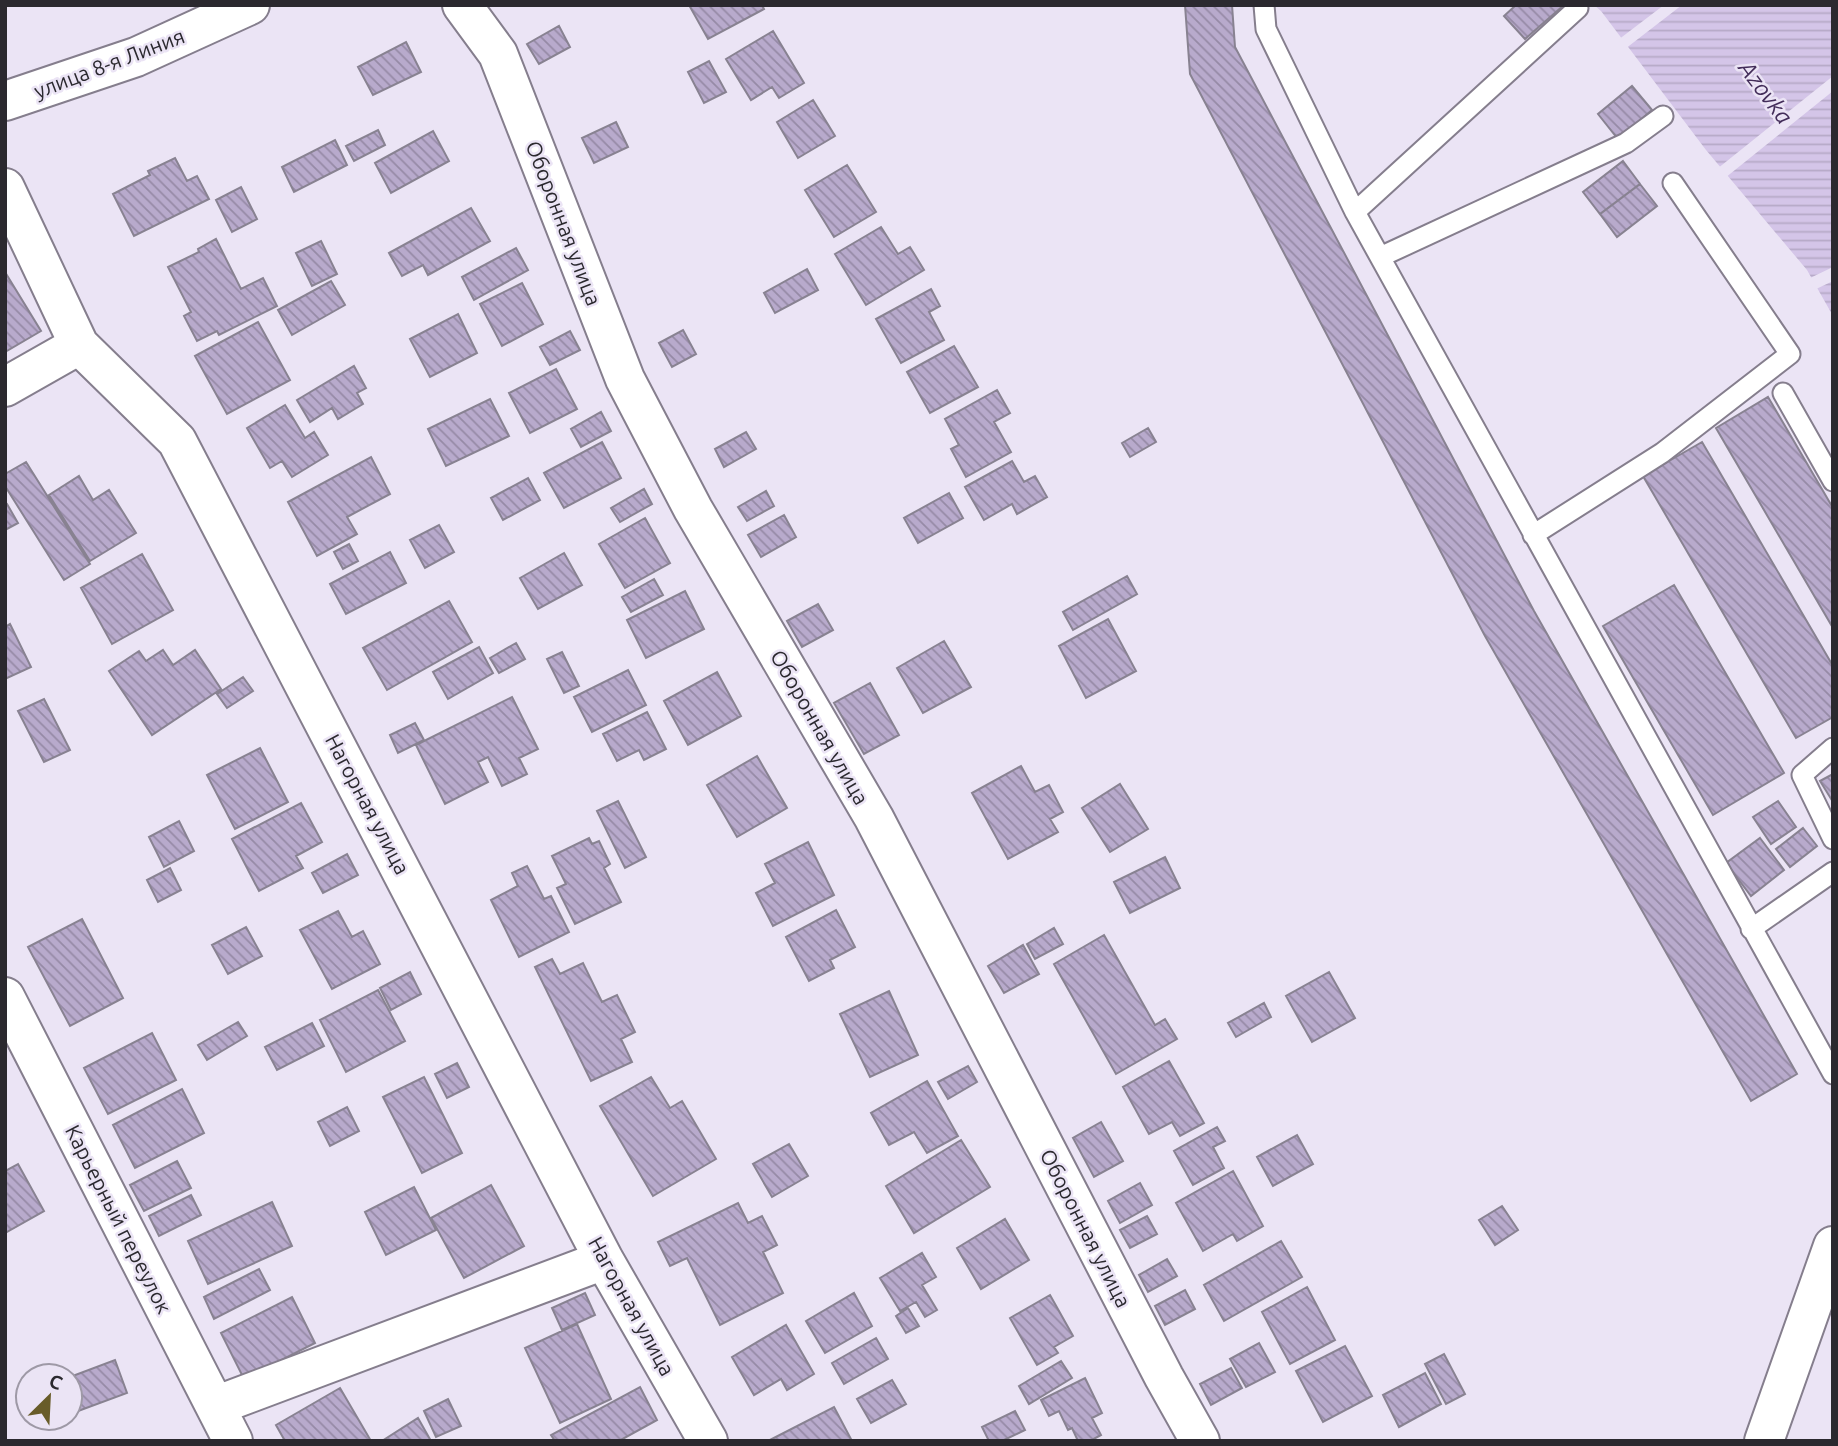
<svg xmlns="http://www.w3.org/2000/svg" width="1838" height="1446" font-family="Ubuntu,sans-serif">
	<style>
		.water { fill: url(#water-rules) }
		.pier { fill: #ebe4f5 }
		.building { fill: url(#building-back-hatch); stroke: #888291; stroke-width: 2 }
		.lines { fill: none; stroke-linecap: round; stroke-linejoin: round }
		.lane-casing { stroke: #857e8d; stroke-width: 23 }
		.street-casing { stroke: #857e8d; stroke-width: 42 }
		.lane { stroke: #fff; stroke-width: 19 }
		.street { stroke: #fff; stroke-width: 38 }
		.labels { text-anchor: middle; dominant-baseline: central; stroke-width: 5; stroke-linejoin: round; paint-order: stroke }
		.street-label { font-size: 21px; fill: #2b292f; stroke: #ebe4f5 }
		.water-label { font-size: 23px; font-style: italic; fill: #432d5a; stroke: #ebe4f5 }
	</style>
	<defs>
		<pattern id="water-rules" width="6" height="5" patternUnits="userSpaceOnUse" patternTransform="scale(1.75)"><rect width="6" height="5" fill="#d4c5e8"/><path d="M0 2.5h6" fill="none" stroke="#b6a9c7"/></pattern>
		<pattern id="building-back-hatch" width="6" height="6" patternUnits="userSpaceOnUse" patternTransform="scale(1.75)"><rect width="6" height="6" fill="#b8aacc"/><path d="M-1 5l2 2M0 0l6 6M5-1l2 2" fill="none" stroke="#968aa6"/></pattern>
	</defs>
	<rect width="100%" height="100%" fill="#ebe4f5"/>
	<path class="water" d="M1594,5H1833V316L1807,270L1706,150L1601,11Z"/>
	<path class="pier" d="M1664,5H1682L1625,49L1618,40Z
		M1833,76V91L1725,178L1717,169Z
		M1833,267V281L1814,290L1808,279Z"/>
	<path class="building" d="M689,5H762L764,9L708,39Z
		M1185,5H1232L1235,47L1534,611L1797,1074L1751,1101L1485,636L1190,74Z
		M1516,5H1564L1525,39L1504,16Z
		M559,26L570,47L539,64L527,44Z
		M773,31L804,83L779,98L772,87L751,100L726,59Z
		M406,42L421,72L373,95L358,67Z
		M709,61L726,92L704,103L688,72Z
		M1632,86L1652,110L1618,139L1598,114Z
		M813,100L835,136L798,158L777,122Z
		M616,122L628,147L594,163L582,138Z
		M378,130L385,145L354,161L346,146Z
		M433,131L449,161L391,193L375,163Z
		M335,140L347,165L294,192L282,167Z
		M175,158L187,181L197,176L209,199L134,236L113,194L150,175L148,171Z
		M1623,161L1640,184L1600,214L1583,192Z
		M847,165L876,212L834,237L805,190Z
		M1640,184L1657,206L1617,237L1600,214Z
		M241,187L257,219L232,232L216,200Z
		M471,208L490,241L428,275L423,265L402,276L389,253Z
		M881,227L898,254L910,247L924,270L866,305L835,254Z
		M216,239L241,289L263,278L277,306L219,335L217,331L197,341L184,316L191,312L168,267L199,252L198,249Z
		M321,241L337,274L312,286L296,253Z
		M516,248L528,270L474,300L462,277Z
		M807,269L818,290L775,313L764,293Z
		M5,272L41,331L5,352Z
		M331,281L345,305L292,335L278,310Z
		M522,283L543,324L502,346L480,304Z
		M931,289L940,306L929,312L944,340L901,363L876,319Z
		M458,314L477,353L430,377L410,339Z
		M258,322L290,380L227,414L195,356Z
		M683,330L696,354L672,367L659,343Z
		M570,331L580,350L550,365L540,347Z
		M954,346L978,387L930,413L907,372Z
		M354,366L366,388L357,393L363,404L338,419L332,408L310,422L297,400Z
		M556,369L577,409L530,433L509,393Z
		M997,390L1010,413L994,422L1011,452L966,477L951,449L959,445L945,419Z
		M1768,397L1833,508V628L1716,428Z
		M490,399L509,436L446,466L428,429Z
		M285,405L305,438L314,432L328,455L292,477L282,461L270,468L247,428Z
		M601,412L611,431L581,447L571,429Z
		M1148,428L1156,442L1130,457L1122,443Z
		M746,432L756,449L724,467L715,449Z
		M602,442L621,478L564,508L544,473Z
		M1702,442L1833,666V717L1796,738L1643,476Z
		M371,457L390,494L347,517L357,534L317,556L288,502Z
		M1012,461L1024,482L1035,476L1047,497L1017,514L1012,504L984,520L965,487Z
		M26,462L90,564L64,580L5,486V474Z
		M79,476L93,500L109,490L136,533L90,561L49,495Z
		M528,478L540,500L503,520L491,498Z
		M644,489L652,504L620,522L611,508Z
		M766,491L774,506L747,521L738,507Z
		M949,493L963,518L918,543L904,518Z
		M7,504L18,523L5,530V505Z
		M784,515L796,537L761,557L748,535Z
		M645,518L670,563L625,588L599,544Z
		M439,525L454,552L425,568L410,540Z
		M349,544L358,561L343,569L334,552Z
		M390,552L406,583L346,614L330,584Z
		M564,553L582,585L538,609L520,578Z
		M142,554L173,610L112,644L81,588Z
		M1127,576L1137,594L1073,630L1063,612Z
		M654,579L663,595L631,612L622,597Z
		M1674,585L1784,773L1713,815L1603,626Z
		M685,591L704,629L646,658L627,620Z
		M449,601L472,642L387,690L363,648Z
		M818,604L833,630L802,647L787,621Z
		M1108,619L1136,671L1086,698L1059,646Z
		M10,624L31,667L5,679V627Z
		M944,641L971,687L923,713L897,668Z
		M516,643L525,659L499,673L490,658Z
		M479,647L493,673L448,699L433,672Z
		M163,650L173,665L195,650L221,689L152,735L109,671L139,651L146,661Z
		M562,652L579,686L564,693L547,659Z
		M628,670L646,705L592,732L574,697Z
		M717,672L741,716L688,745L664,701Z
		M243,677L253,691L227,708L217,694Z
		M870,683L899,735L864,754L834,703Z
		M512,697L538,749L519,758L527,774L502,786L488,757L478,762L488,782L445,804L416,745Z
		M44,699L70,750L44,762L18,711Z
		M647,712L666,749L644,760L639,750L617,761L603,734Z
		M415,723L424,740L398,753L390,735Z
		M260,748L288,802L235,829L207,775Z
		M757,756L787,808L737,837L707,785Z
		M1021,766L1035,792L1049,785L1063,812L1050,819L1058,832L1008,859L972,793Z
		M1833,774V802L1820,781Z
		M1120,784L1148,829L1110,852L1082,808Z
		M618,801L646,857L625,868L597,811Z
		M1778,801L1796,827L1771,844L1753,817Z
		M301,803L322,842L296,856L303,868L259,891L232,839Z
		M179,821L194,851L164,867L149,837Z
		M1803,828L1817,846L1790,867L1776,849Z
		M589,838L592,844L599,841L610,864L604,868L621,902L575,924L557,888L566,884L552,856Z
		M1760,838L1784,870L1751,896L1726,863Z
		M808,842L834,895L773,926L756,893L775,883L765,864Z
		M347,854L358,875L323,893L312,873Z
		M1165,857L1180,888L1130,913L1114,882Z
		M527,866L544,899L551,896L569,932L519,957L491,900L518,886L512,873Z
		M170,868L181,890L158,902L147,880Z
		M836,910L855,947L830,960L834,968L809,981L786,937Z
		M338,911L352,937L363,931L380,964L332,989L300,930Z
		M82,919L123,998L70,1026L28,947Z
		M246,927L262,956L228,974L212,945Z
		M1054,928L1063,944L1035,959L1027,944Z
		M1104,935L1155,1025L1165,1019L1177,1039L1116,1074L1054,964Z
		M1023,945L1039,974L1004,993L988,966Z
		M552,959L560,974L583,963L602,1002L617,995L635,1032L621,1039L632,1062L591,1081L535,967Z
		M410,972L421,994L391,1010L380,988Z
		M1329,972L1355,1018L1312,1042L1286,996Z
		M378,990L405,1041L346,1072L320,1020Z
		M889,991L918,1055L870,1077L840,1014Z
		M1264,1003L1271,1017L1236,1037L1228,1023Z
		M238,1022L247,1036L207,1060L198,1045Z
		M312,1023L324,1046L277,1070L265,1047Z
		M152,1033L176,1080L108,1114L84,1068Z
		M1169,1061L1204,1123L1180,1136L1172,1122L1149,1134L1123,1087Z
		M457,1063L469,1087L447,1098L435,1074Z
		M968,1066L977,1082L948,1099L938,1082Z
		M424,1077L462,1153L422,1173L383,1097Z
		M651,1077L670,1108L682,1101L716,1159L653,1196L600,1106Z
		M927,1081L958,1136L927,1153L914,1132L889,1145L871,1113Z
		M182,1089L204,1133L135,1168L113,1125Z
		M347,1107L359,1131L330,1146L318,1122Z
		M1101,1122L1123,1161L1094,1177L1073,1138Z
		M1217,1127L1225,1141L1213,1147L1224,1168L1193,1185L1174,1151Z
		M1297,1135L1313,1164L1273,1186L1257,1157Z
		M961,1140L990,1187L914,1233L886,1186Z
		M789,1144L808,1176L772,1197L753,1164Z
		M177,1161L191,1188L144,1211L130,1185Z
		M18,1164L44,1211L5,1233V1171Z
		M1233,1171L1263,1226L1237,1241L1233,1234L1203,1251L1176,1203Z
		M1140,1183L1152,1205L1120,1223L1108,1201Z
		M491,1185L524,1246L464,1278L431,1218Z
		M414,1187L436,1230L386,1255L365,1212Z
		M191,1195L201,1215L159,1236L149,1216Z
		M272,1202L292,1246L208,1284L188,1241Z
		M738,1203L748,1223L762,1216L777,1245L763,1252L783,1293L720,1325L687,1258L670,1266L658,1242Z
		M1502,1206L1518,1230L1495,1245L1479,1220Z
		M1147,1216L1157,1234L1130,1248L1120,1230Z
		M1005,1219L1029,1260L981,1289L957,1248Z
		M1281,1241L1302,1277L1224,1321L1204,1285Z
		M922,1253L936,1277L922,1285L937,1310L925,1317L916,1302L900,1311L880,1278Z
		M1167,1259L1177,1276L1148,1292L1139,1275Z
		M259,1269L270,1290L214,1319L204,1297Z
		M1307,1287L1335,1340L1290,1364L1262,1312Z
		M1185,1290L1195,1309L1165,1325L1155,1306Z
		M585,1293L595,1315L562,1330L552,1308Z
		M854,1293L872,1326L825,1353L806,1321Z
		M1050,1295L1073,1336L1054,1347L1058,1353L1037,1365L1010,1318Z
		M292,1297L315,1343L244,1379L221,1333Z
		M908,1308L919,1326L906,1333L896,1316Z
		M577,1324L611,1399L560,1423L525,1348Z
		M786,1325L814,1374L787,1390L781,1379L754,1395L732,1357Z
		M876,1338L888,1359L844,1384L832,1363Z
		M1259,1343L1275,1372L1246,1387L1230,1359Z
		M1345,1346L1372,1396L1323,1422L1296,1371Z
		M1444,1354L1465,1394L1446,1404L1425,1364Z
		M115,1360L127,1393L70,1414V1377Z
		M1061,1361L1072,1378L1029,1404L1019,1386Z
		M1231,1368L1242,1388L1211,1405L1200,1384Z
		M1425,1373L1441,1404L1399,1427L1383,1395Z
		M1085,1378L1102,1413L1092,1418L1101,1435L1090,1441H1078L1072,1428L1068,1430L1059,1411L1049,1416L1041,1400Z
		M892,1380L906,1404L871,1423L857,1399Z
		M640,1387L657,1420L619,1441H555L551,1435Z
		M340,1388L371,1441H285L276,1425Z
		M448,1399L461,1426L436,1437L424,1411Z
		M834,1407L852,1441H768Z
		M1015,1411L1025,1430L1002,1441H989L982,1427Z
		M418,1418L431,1441H382Z"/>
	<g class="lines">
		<g class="lane-casing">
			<path id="lane" d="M1264,5L1266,29L1355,212L1833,1074
				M1355,212L1578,8
				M1380,257L1626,143L1663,116
				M1783,393L1833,481
				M1533,535L1662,453L1790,354L1673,183
				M1833,748L1802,775L1833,839
				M1751,929L1833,872"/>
		</g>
		<g class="street-casing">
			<path id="street" d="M462,5L498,54L625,379L693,509L874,818L1164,1377L1200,1441
				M5,101L136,57L250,5
				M5,188L79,345L177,441L604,1260L708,1441
				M5,387L79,345
				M5,997L233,1441
				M215,1406L604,1260
				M1764,1441L1833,1246"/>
		</g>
		<use href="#lane" class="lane"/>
		<use href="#street" class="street"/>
	</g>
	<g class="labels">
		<g class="street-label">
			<text transform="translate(109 63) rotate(-21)">улица 8-я Линия</text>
			<text transform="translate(564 223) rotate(69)">Оборонная улица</text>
			<text transform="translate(820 727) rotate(60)">Оборонная улица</text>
			<text transform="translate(368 804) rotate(62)">Нагорная улица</text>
			<text transform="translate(119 1219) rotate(63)">Карьерный переулок</text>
			<text transform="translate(1086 1228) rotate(63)">Оборонная улица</text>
			<text transform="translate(632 1306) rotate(61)">Нагорная улица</text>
		</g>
		<g class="water-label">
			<text transform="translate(1766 92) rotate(53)">Azovka</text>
		</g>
	</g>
	<rect width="1838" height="1446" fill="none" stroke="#2b292f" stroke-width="14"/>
	<g transform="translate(49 1397) rotate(24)"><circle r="33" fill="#ebe4f5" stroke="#9e99a6" stroke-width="2"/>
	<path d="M0-5L12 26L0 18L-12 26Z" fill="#685c29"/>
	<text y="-10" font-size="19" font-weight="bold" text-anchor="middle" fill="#2b292f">С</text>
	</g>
</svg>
